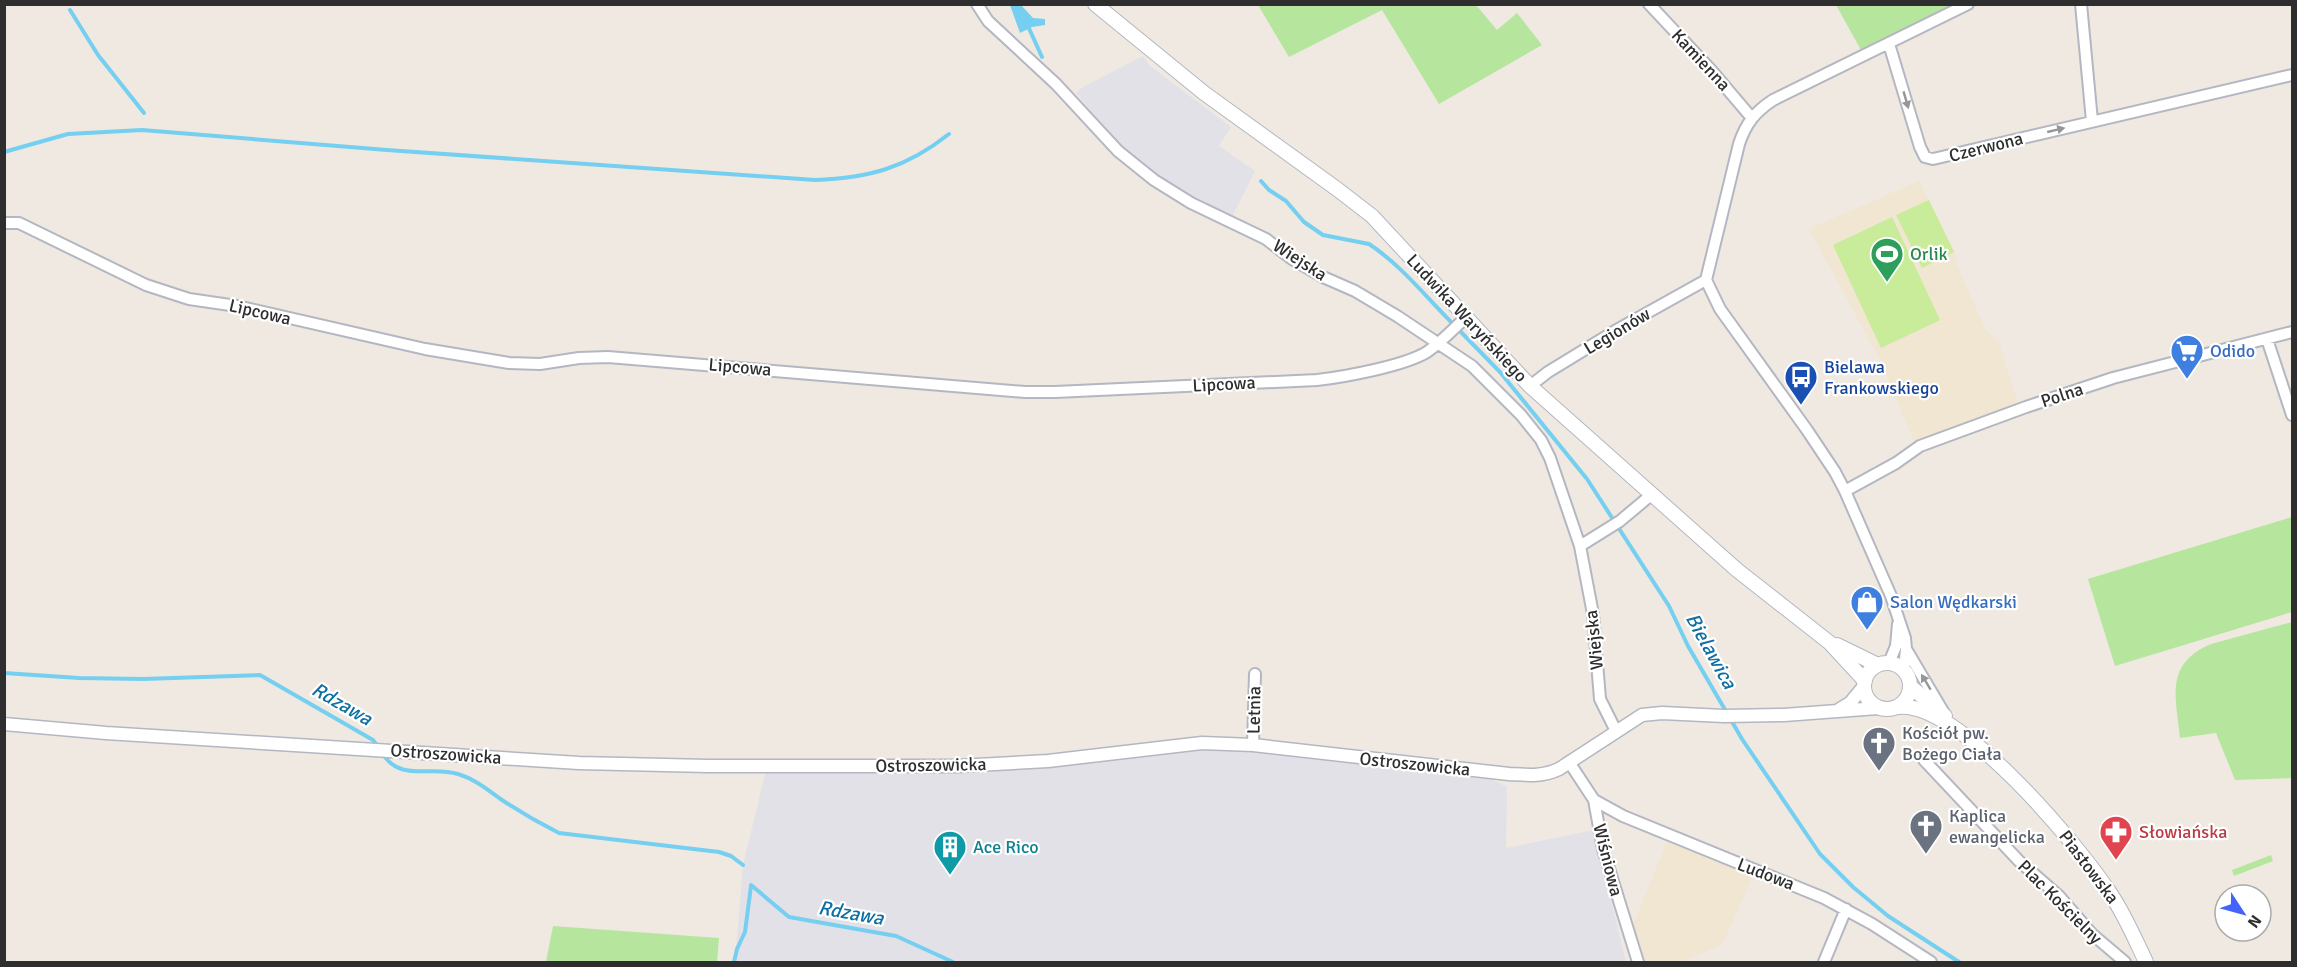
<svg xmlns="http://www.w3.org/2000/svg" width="2297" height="967" font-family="Signika,sans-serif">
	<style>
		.industrial { fill: #e3e1e8 }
		.education { fill: #f0e6d1 }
		.green { fill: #b6e59e }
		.pitch { fill: #c9ec9a }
		.water { fill: #75cff0 }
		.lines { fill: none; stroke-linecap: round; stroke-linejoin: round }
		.stream { stroke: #75cff0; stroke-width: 4 }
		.minor-casing { stroke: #b4b7c1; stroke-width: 14 }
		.tertiary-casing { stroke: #b4b7c1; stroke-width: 15 }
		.secondary-casing { stroke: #b4b7c1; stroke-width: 16 }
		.minor { stroke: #fff; stroke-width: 10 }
		.tertiary { stroke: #fff; stroke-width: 12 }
		.secondary { stroke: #fff; stroke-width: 14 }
		.oneway { fill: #969696 }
		.labels { text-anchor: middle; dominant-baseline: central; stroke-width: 4.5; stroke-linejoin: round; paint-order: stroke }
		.street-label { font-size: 18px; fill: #2e2e2e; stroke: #fff }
		.leisure-label { font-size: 18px; fill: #27864d; stroke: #fff; text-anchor: start }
		.shop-label { font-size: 18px; fill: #366cbe; stroke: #fff; text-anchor: start }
		.transit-label { font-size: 18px; fill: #164399; stroke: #fff; text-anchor: start }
		.worship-label { font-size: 18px; fill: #5b616d; stroke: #fff; text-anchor: start }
		.health-label { font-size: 18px; fill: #be3a42; stroke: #fff; text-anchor: start }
		.culture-label { font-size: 18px; fill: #0d838f; stroke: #fff; text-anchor: start }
		.water-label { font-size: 20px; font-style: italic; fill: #0d6fa3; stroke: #fff }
	</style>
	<rect width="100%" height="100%" fill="#efe9e1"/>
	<path class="industrial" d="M1143,56L1150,66L1231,127L1219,146L1255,171L1232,217L1183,195L1121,147L1076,93L1083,87Z
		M1201,736L1358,758L1473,770L1507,787L1506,848L1594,830L1626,962H735L743,865L767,766H958L1115,753Z"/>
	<path class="education" d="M1919,181L1955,253L1957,265L1985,329L1999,342L2018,404L1914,441L1880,360L1809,229Z
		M1667,842L1753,876L1722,945L1680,962H1646L1632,927Z"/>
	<path class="green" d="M1258,5H1476L1497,30L1517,13L1542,45L1439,104L1382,10L1289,57Z
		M1836,5H1953L1861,50Z
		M2292,517V612L2115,666L2088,579Z
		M2292,622V778L2235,780L2216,733L2180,738C2176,697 2164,664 2211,644Z
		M2271,855L2273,861L2234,876L2232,870Z
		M553,926L719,938L717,962H546Z"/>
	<path class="pitch" d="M1929,200L1954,252L1922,268L1896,215Z
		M1892,217L1940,320L1881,348L1833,245Z"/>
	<path class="water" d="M1010,5H1021L1033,18L1045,19V25L1032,27L1020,33Z"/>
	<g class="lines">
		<path class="stream" d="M70,10L98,55L144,113
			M1027,24L1042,57
			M4,152L68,134L142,130L387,150L815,180C869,178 906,168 949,134
			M1261,181L1269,190L1286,201L1304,222L1323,235L1369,244C1401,265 1425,296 1452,323
			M1459,330L1500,372L1587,479L1669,606L1688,646L1742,739L1820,854L1853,887L1888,916L1959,962
			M4,673L79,678L143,679L260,675L373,740L378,747
			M382,753C401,783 430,765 458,774C475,779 488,790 502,800C520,812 539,823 559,833L719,852L731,856L743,865
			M751,885L789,917L896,936L953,962
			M734,962L737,949L745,932L751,886"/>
		<g class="minor-casing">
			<path id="minor" d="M977,4L988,21L1056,84L1118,151L1154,180L1191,203L1266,239L1292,259L1323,277L1355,291L1397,316L1472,366L1521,415L1541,440L1550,458L1580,546L1593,614L1600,699L1616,731
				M1649,4L1711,70L1751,117
				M2081,4L2092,121
				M1889,44L1920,147L1925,157L1933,159L2292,75
				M4,223H19L146,285L189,299L237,306L425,349L509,363L540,364L579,358L608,357L1025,392H1055L1317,380C1344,377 1404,366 1427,352C1441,342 1454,329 1466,317
				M2267,339L2292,415
				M1530,386L1548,372L1620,328L1706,280
				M1845,491L1896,463L1920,446L2026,407L2113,378L2292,332
				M1580,546L1620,521L1651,495
				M1906,649L1944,713
				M1889,663L1896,646L1898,624
				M1904,670L1906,649L1905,638L1891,596L1845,491L1835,472L1807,430L1720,309L1706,280L1739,144C1746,123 1755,112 1773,100L1968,4
				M1253,745L1255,674
				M1924,760L2019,861L2059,896L2092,934L2125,962
				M1569,762L1594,800L1603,849L1638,962
				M1594,800L1623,816L1824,898L1872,924L1931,962
				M1824,962L1846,909"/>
		</g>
		<g class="tertiary-casing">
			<path id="tertiary" d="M1840,709L1850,703L1864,686
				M4,724L106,733L579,763L708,766H958L1048,761L1202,743L1253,745L1509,774C1527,775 1542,777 1559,769L1642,715L1662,713L1724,716L1784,715L1878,708"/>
		</g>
		<g class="secondary-casing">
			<path id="secondary" d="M1095,4L1204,93L1337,189L1372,216L1530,386L1737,570L1830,643L1865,681
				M1837,645L1878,665
				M1864 686a23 23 0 1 1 46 0a23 23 0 1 1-46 0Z
				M1910,686L1945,716
				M1898,707C1957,699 2079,846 2110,893C2125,915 2135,939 2146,962"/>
		</g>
		<use href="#minor" class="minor"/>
		<use href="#tertiary" class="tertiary"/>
		<use href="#secondary" class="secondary"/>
	</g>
	<defs><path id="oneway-solid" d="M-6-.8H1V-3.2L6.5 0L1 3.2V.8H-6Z" transform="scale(1.5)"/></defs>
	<g class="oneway">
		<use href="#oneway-solid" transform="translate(1906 100) rotate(74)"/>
		<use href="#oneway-solid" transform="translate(2056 130) rotate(-13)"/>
		<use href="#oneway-solid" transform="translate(1926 682) rotate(-121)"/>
	</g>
	<defs>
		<g id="stadium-pin" transform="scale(1.725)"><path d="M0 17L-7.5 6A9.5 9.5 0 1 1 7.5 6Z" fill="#2e9e5b" stroke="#fff"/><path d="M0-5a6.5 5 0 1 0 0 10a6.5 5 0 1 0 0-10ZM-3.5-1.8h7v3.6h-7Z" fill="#fff"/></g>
		<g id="supermarket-pin" transform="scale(1.725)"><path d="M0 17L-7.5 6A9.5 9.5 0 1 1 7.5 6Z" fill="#3f7fe0" stroke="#fff"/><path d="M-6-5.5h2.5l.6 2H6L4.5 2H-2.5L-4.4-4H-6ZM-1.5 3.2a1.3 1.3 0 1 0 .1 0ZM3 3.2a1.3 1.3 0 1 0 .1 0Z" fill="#fff"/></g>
		<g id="bus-pin" transform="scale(1.725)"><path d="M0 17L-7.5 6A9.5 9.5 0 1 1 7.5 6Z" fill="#1a4fb4" stroke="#fff"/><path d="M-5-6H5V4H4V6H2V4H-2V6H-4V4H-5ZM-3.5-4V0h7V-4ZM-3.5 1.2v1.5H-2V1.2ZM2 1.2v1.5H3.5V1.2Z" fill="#fff"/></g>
		<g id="shop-pin" transform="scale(1.725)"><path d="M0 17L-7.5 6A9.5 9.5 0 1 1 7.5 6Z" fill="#3f7fe0" stroke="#fff"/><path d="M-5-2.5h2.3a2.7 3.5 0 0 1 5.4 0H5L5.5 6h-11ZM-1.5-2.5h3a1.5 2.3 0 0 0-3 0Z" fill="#fff"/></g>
		<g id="church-pin" transform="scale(1.725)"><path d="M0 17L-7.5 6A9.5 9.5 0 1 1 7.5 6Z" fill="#6b7280" stroke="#fff"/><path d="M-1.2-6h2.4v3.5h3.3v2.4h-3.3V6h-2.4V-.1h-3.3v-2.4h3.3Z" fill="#fff"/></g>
		<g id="pharmacy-pin" transform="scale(1.725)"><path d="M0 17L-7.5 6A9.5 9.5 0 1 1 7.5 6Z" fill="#e0444e" stroke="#fff"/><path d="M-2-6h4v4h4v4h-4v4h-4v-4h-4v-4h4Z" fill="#fff"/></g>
		<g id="building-pin" transform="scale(1.725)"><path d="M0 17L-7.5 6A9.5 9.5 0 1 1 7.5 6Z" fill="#0f9aa8" stroke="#fff"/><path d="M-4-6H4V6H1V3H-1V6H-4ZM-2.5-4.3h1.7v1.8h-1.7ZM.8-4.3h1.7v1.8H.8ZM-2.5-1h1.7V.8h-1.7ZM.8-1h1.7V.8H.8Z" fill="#fff"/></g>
	</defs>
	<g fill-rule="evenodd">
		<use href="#stadium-pin" x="1887" y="254"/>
		<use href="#supermarket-pin" x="2187" y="351"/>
		<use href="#bus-pin" x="1801" y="377"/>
		<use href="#shop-pin" x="1867" y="602"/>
		<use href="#church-pin" x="1879" y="743"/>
		<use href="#church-pin" x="1926" y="826"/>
		<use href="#pharmacy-pin" x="2116" y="832"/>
		<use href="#building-pin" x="950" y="847"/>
	</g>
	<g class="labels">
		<g class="street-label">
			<text transform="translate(1701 60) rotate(47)">Kamienna</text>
			<text transform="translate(1986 147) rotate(-14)">Czerwona</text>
			<text transform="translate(1300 260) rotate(33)">Wiejska</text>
			<text transform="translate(260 312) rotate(13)">Lipcowa</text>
			<text transform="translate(1467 318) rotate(47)">Ludwika Waryńskiego</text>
			<text transform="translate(1617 331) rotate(-31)">Legionów</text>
			<text transform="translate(740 367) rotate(5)">Lipcowa</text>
			<text transform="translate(1224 384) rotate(-3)">Lipcowa</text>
			<text transform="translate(2062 395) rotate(-18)">Polna</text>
			<text transform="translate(1594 640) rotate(-96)">Wiejska</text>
			<text transform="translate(1254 710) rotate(-89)">Letnia</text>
			<text transform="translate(446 754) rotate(4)">Ostroszowicka</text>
			<text transform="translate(1415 764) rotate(6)">Ostroszowicka</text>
			<text transform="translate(931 765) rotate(-1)">Ostroszowicka</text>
			<text transform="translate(1608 860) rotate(76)">Wiśniowa</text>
			<text transform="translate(2089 867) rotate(53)">Piastowska</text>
			<text transform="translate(1766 874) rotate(21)">Ludowa</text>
			<text transform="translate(2060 902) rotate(45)">Plac Kościelny</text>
		</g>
		<g class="leisure-label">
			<text x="1910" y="254">Orlik</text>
		</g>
		<g class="shop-label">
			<text x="2210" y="351">Odido</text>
			<text x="1890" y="602">Salon Wędkarski</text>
		</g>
		<g class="transit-label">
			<text x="1824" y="367">Bielawa<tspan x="1824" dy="21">Frankowskiego</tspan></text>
		</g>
		<g class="worship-label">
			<text x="1902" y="733">Kościół pw.<tspan x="1902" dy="21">Bożego Ciała</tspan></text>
			<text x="1949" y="816">Kaplica<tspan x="1949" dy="21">ewangelicka</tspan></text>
		</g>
		<g class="health-label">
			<text x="2139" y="832">Słowiańska</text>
		</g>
		<g class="culture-label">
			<text x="973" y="847">Ace Rico</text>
		</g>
		<g class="water-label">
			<text transform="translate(1711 651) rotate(61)">Bielawica</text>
			<text transform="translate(342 704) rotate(30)">Rdzawa</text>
			<text transform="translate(851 913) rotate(10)">Rdzawa</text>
		</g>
	</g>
	<rect width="2297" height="967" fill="none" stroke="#2e2e2e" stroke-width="12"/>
	<g transform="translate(2243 913) rotate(126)"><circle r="28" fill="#ffffff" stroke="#ababab" stroke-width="1.5"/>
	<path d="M0-4.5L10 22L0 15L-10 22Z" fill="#4264fb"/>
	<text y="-9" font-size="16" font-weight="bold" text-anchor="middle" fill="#2e2e2e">N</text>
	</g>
</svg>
